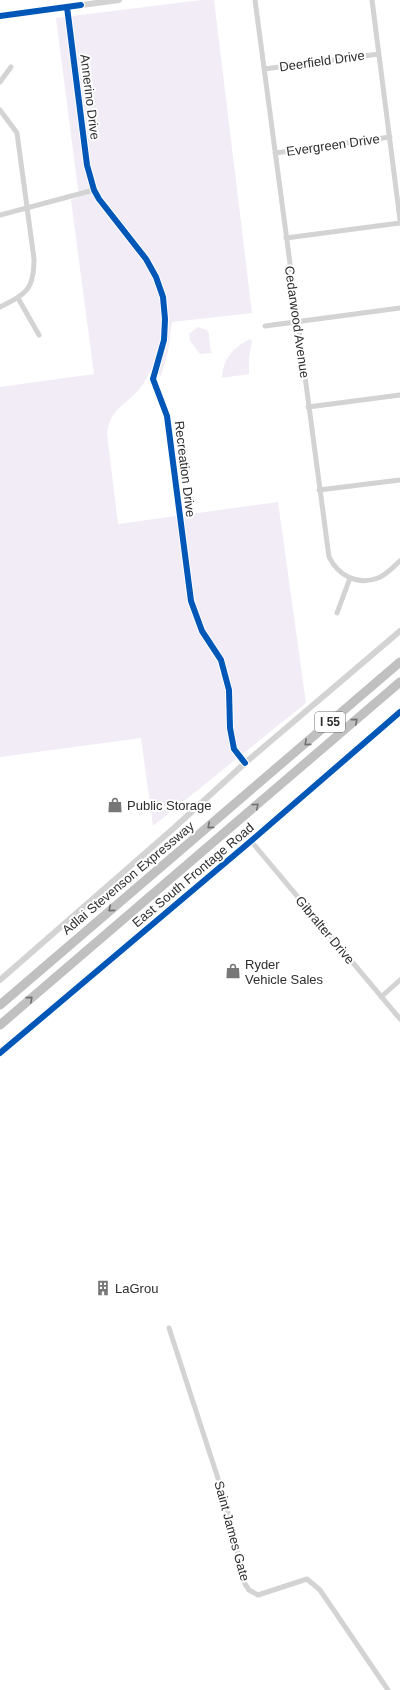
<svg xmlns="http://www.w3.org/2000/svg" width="400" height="1690" font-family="Helvetica,sans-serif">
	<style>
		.green { fill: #f1ecf5 }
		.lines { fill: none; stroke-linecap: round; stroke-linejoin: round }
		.minor { stroke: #d3d3d3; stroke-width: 5 }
		.tertiary { stroke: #d3d3d3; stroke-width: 6 }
		.motorway { stroke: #c0c0c0; stroke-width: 9 }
		.cycleway-casing { stroke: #fff; stroke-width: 8 }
		.cycleway { stroke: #0057b8; stroke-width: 6 }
		.oneway { stroke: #707070 }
		.labels { text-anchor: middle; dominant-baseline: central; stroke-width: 4; stroke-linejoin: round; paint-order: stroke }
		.shield { fill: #fff; stroke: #6d6d6d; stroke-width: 1 }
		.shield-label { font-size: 12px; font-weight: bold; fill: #2e2e2e }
		.street-label { font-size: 13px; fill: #2e2e2e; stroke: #fff }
		.poi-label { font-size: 13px; fill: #2e2e2e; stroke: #fff; text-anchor: start }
	</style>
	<rect width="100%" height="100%" fill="#fff"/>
	<path class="green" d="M202,0H214L252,313L172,322L168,352L161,376L151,370C148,374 146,380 143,384C129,405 110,406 107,434L118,524L278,502L306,703L153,826L141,738L0,757V387L94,374L71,200L79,197L56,18Z
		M198,327L207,330L209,334L210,347L212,353L200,354L190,341L189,334Z
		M250,339L252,341L249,358V374L222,378C223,358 233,348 250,339Z"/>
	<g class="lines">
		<path class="minor" d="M255,0L329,557C338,575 357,586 378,578C386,575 393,567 400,561
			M372,0L400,220
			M67,7L87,165L94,190L99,199L146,259L156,277L163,297L165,319L164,340L153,379L167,416L191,601L202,631L221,660L229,690L230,728L234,749L245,763
			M264,69L379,54
			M0,82L11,67
			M0,110L17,133L34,259C34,290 26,294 0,307
			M275,153L390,137
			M0,215L94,190
			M286,238L400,223
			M18,298L39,335
			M265,326L400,308
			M308,407L400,395
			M319,490L400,480
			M337,613L350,578
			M251,841L400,1019
			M381,997L400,980
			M169,1328L225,1500L245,1584L249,1590L258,1595L307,1579L320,1590L388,1690"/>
		<path class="tertiary" d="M0,16L119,0
			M0,980L174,828L245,763L400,631
			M0,1053L251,841L400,712"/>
		<path class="motorway" d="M0,1005L400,662
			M0,1025L400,682"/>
		<g class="cycleway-casing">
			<path id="cycleway" d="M67,7L87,165L94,190L99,199L146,259L156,277L163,297L165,319L164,340L153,379L167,416L191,601L202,631L221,660L229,690L230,728L234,749L245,763
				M0,16L81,5
				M0,1053L251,841L400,712"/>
		</g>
		<use href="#cycleway" class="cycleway"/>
	</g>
	<defs><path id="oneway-chevron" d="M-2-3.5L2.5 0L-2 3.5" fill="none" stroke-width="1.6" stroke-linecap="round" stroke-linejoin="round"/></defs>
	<g class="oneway">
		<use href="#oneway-chevron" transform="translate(355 721) rotate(-41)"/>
		<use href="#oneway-chevron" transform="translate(307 743) rotate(139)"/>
		<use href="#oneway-chevron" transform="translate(256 806) rotate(-41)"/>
		<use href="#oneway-chevron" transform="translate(210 826) rotate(140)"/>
		<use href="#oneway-chevron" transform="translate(111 909) rotate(140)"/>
		<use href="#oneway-chevron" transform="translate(30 999) rotate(-41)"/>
	</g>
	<defs>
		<g id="shop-bare" transform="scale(1.2)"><path d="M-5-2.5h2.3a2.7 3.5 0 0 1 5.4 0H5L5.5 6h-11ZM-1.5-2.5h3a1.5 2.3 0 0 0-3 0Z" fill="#777" stroke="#fff" stroke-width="2.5" paint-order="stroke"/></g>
		<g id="building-bare" transform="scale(1.2)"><path d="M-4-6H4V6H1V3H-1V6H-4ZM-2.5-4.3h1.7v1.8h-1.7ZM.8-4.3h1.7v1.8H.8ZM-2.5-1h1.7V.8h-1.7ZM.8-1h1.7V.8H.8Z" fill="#777" stroke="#fff" stroke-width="2.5" paint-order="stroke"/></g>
	</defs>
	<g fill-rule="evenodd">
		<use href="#shop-bare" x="115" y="805"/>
		<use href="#shop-bare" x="233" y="971"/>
		<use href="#building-bare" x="103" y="1288"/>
	</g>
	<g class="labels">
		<rect class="shield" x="315" y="712" width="30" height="20" rx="3"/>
		<g class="shield-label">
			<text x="330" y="722">I 55</text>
		</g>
		<g class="street-label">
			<text transform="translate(322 61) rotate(-8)">Deerfield Drive</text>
			<text transform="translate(90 97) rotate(83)">Annerino Drive</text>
			<text transform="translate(333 145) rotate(-8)">Evergreen Drive</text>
			<text transform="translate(297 322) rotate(82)">Cedarwood Avenue</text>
			<text transform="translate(185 469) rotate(83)">Recreation Drive</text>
			<text transform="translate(193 875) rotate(-40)">East South Frontage Road</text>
			<text transform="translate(128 878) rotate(-40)">Adlai Stevenson Expressway</text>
			<text transform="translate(325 930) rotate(50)">Gibralter Drive</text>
			<text transform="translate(232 1531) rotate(75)">Saint James Gate</text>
		</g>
		<g class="poi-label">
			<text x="127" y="805">Public Storage</text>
			<text x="245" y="964">Ryder<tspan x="245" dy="15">Vehicle Sales</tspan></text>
			<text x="115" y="1288">LaGrou</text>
		</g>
	</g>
</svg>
